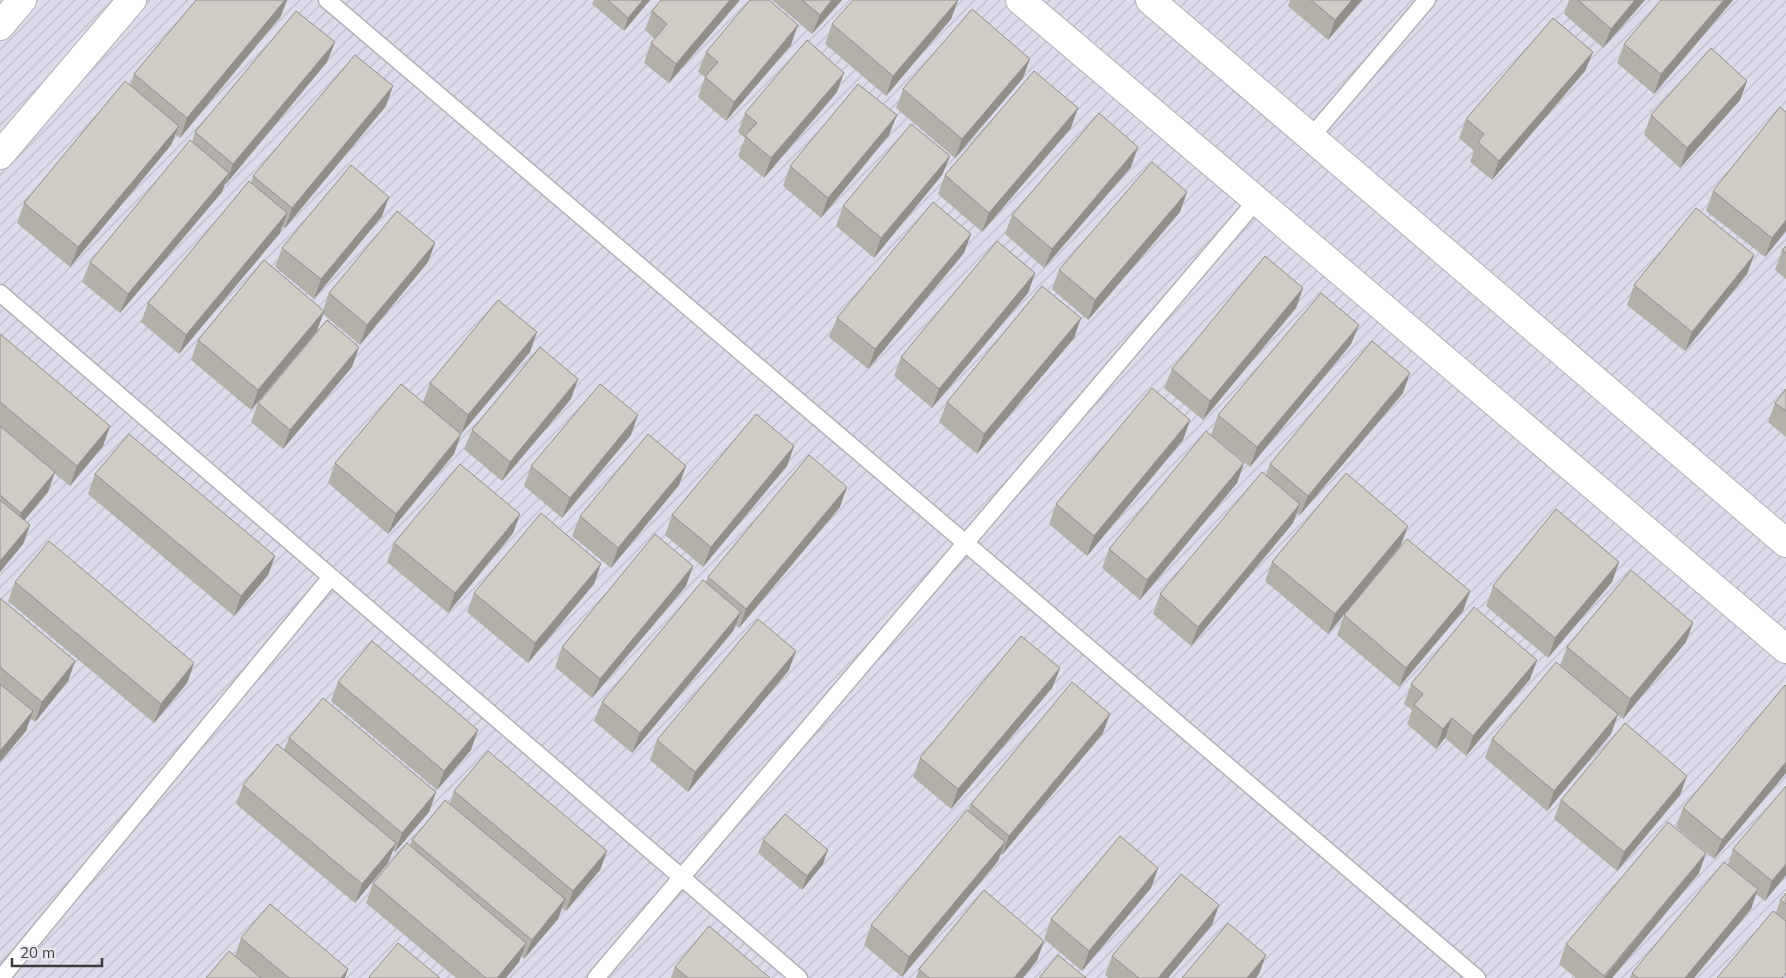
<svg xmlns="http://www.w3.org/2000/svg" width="1786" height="978" font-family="Mulish,sans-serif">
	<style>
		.industrial { fill: url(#industrial-furrows) }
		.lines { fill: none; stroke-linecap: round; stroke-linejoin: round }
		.service-casing { stroke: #b1b1b8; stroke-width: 19 }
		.tertiary-casing { stroke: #b1b1b8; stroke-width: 30 }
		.service { stroke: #fff; stroke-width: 16 }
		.tertiary { stroke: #fff; stroke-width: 28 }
		.wall { fill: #b3afa9 }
		.shaded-wall { fill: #928e8a }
		.building { fill: #d0cbc5; stroke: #928e8a }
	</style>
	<defs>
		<pattern id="industrial-furrows" width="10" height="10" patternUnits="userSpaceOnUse" patternTransform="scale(1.25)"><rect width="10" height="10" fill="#dddceb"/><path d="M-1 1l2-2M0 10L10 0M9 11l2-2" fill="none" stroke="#bfbecb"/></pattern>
	</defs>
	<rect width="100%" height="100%" fill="#e9e8f0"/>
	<path class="industrial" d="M0,0H1786V978H0Z"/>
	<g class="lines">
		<g class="service-casing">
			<path id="service" d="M327,0L1477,978
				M1311,137L1427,0
				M0,293L799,978
				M1,978L331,577
				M596,978L1256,201"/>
		</g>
		<g class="tertiary-casing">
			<path id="tertiary" d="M1020,0L1786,649
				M1150,0L1786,543
				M0,26L22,0
				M0,155L132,0"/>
		</g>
		<use href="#service" class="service"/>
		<use href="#tertiary" class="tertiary"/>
	</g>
	<path class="wall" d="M594,0H650L624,31L592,4Z
		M739,0L669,83L644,63L651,43L655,39L645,30L652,11Z
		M772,0H842L812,34Z
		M958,0L951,19L886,96L825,44L832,24Z
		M1290,0H1362L1328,40L1288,6Z
		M1569,0H1645L1603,48L1564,14Z
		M1733,0L1654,94L1617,63L1624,44Z
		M281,16L180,138L175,134L171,145L70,267L17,223L24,203L130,85L134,74Z
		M335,42L327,62L226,184L225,183L222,192L120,313L82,282L90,262L192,142L195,132Z
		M791,45L726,121L698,97L705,77L698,72L706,52Z
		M1593,52L1585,71L1492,180L1470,162L1474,151L1459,138L1466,119Z
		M1023,78L955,158L896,108L903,89Z
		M1747,81L1740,100L1680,168L1644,135L1651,115Z
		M837,92L764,178L738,156L745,138L738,132L745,113Z
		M386,106L285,228L282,226L280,233L179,354L141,322L148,303L251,183L253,176Z
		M1071,128L982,232L938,194L945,175Z
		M889,135L821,218L783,186L790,166Z
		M950,156L942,175L874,258L836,226L843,206Z
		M1131,167L1044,268L1005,234L1012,215Z
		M1713,191L1786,231L1765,257L1706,211Z
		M1180,212L1088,320L1052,289L1059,270Z
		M382,216L314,299L275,267L282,248Z
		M971,234L964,253L868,369L829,337L837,318Z
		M435,243L428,262L360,345L323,314L317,331L251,410L191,360L198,340L323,310L329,293Z
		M1786,246V279L1775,270L1782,250Z
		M1754,255L1747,274L1685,351L1627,305L1634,285Z
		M1035,273L1028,293L932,408L894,376L901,357Z
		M1303,288L1296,308L1203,420L1164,388L1172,369Z
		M1081,318L1074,338L977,454L939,422L947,402Z
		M1359,325L1351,344L1250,467L1211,435L1218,415Z
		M0,334L110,426L103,446L70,486L54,473L48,492L24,520L30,525L23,544L0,572Z
		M530,352L461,434L454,454L388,534L328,483L335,463L423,402L430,383Z
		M352,367L283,449L251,422L258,403Z
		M1786,389V437L1768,422L1775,403Z
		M1403,393L1300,515L1297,513L1293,523L1191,646L1153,614L1160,594L1266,475L1270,464Z
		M571,399L502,481L464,449L472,430Z
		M1190,420L1183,440L1087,556L1049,524L1056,504Z
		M631,435L562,518L524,486L531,466Z
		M794,446L787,466L703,567L665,535L672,515Z
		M1244,463L1237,483L1140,600L1102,568L1109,549Z
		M686,466L679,485L611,568L572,536L580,516Z
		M95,474L275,556L268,575L234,616L88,494Z
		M840,507L739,628L736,625L733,631L632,753L594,721L602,702L706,582L708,577Z
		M520,514L513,533L448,613L387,562L394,543Z
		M1401,545L1328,634L1265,581L1272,562Z
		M1619,562L1612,582L1548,658L1486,606L1493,586Z
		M15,582L194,663L187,683L154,723L8,601Z
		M594,584L528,663L467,612L474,593Z
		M686,586L592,698L555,667L562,647Z
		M1470,591L1463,611L1399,687L1337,635L1344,615Z
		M0,598L75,661L68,681L35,722L30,718L26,731L0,762Z
		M1686,642L1623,719L1618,715L1611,734L1547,811L1485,758L1492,739L1560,666L1567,647Z
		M1537,660L1530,679L1466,756L1445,738L1436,749L1407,724L1412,710L1404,704L1411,684Z
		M1060,668L1052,688L951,809L913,777L920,758Z
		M789,670L688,792L650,760L657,740Z
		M338,682L471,750L437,790L331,701Z
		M1786,686V773L1714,859L1676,827L1683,808Z
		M1103,733L1002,855L1001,854L998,861L902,977L864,945L871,925L968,811L971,804Z
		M289,738L436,792L429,812L395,852L393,850L388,863L355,903L236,804L243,785L284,750Z
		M454,791L607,851L600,870L566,911L562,908L558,919L524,959L521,956L519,962L506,978H456L366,903L373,883L410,845L412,840L450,803Z
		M1680,795L1617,871L1554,819L1561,800Z
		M763,840L823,864L802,890L758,853Z
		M1733,849L1786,875L1765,901L1756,894L1751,909L1694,978H1630L1632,973L1728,864Z
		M1158,868L1151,888L1082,971L1044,939L1051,919Z
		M1699,873L1612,978H1576L1559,964L1566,944Z
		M1786,893V978L1776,913L1780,900Z
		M1212,925L1168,978H1108L1105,975L1112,956Z
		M241,938L345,978H206L235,956Z
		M1044,941L1037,960L1023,978H916L919,969Z
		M675,967L770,978H671Z"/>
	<path class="shaded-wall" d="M285,0H287L281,16L180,138L187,118Z
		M643,0H650L624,31L628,18Z
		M730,0H740L669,83L676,64Z
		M832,0H842L812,34L820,15Z
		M958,0L951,19L886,96L893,76Z
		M1352,0H1362L1328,40L1335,20Z
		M1635,0H1645L1603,48L1611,29Z
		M1724,0H1733L1654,94L1661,74Z
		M798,25L791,45L726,121L734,102Z
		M335,42L327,62L226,184L233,164Z
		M1593,52L1585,71L1492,180L1499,161Z
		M1030,59L1023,78L955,158L962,139Z
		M844,73L837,92L764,178L771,158Z
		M1747,81L1740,100L1680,168L1687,148Z
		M393,86L386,106L285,228L292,208Z
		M1078,108L1071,128L982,232L989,213Z
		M897,115L889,135L821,218L828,198Z
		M179,126L171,145L70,267L78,247Z
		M1138,147L1131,167L1044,268L1052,249Z
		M950,156L942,175L874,258L881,238Z
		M229,173L222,192L120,313L128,294Z
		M1187,192L1180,212L1088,320L1095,300Z
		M389,197L382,216L314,299L321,279Z
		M287,213L280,233L179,354L186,335Z
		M1786,220V231L1765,257L1772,238Z
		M971,234L964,253L868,369L875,349Z
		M435,243L428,262L360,345L367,325Z
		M1754,255L1747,274L1685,351L1692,332Z
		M1035,273L1028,293L932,408L939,389Z
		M1303,288L1296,308L1203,420L1210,401Z
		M324,311L317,331L251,410L258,390Z
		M1081,318L1074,338L977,454L984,434Z
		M1359,325L1351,344L1250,467L1257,447Z
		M537,332L530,352L461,434L454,454L388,534L396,514L461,435L468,415Z
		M359,347L352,367L283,449L290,430Z
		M1410,373L1403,393L1300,515L1308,496Z
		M578,379L571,399L502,481L510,462Z
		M638,415L631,435L562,518L570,498Z
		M1190,420L1183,440L1087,556L1094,536Z
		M110,426L103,446L70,486L77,466Z
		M794,446L787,466L703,567L711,547Z
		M1244,463L1237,483L1140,600L1147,580Z
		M686,466L679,485L611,568L618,548Z
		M55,472L48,492L14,533L21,513Z
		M847,487L840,507L739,628L746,609Z
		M1300,504L1293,523L1191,646L1198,627Z
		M520,514L513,533L448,613L455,593Z
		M30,525L23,544L0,572V561Z
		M1408,526L1401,545L1328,634L1335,614Z
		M275,556L268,575L234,616L241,596Z
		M1619,562L1612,582L1548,658L1555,638Z
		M601,564L594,584L528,663L535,643Z
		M693,566L686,586L592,698L600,679Z
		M1470,591L1463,611L1399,687L1406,668Z
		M741,612L733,631L632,753L640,733Z
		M1693,623L1686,642L1623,719L1630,699Z
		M796,651L789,670L688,792L695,772Z
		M1537,660L1530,679L1466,756L1473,736Z
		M75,661L68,681L35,722L42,702Z
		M194,663L187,683L154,723L161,704Z
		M1060,668L1052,688L951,809L958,789Z
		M33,711L26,731L0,762V751Z
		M1110,714L1103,733L1002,855L1009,836Z
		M1618,714L1611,734L1547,811L1554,791Z
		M1452,718L1445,738L1436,749L1443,729Z
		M478,730L471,750L437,790L444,771Z
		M1786,762V773L1714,859L1722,840Z
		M1687,776L1680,795L1617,871L1624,852Z
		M436,792L429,812L395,852L402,833Z
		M1005,842L998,861L902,977L909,957Z
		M396,843L388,863L355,903L362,884Z
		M828,850L823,864L802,890L807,876Z
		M607,851L600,870L566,911L573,891Z
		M1706,853L1699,873L1612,978H1604Z
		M1786,864V875L1765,901L1772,881Z
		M1158,868L1151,888L1082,971L1089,951Z
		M1758,889L1751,909L1694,978H1685Z
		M565,899L558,919L524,959L532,940Z
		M1219,905L1212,925L1168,978H1158Z
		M1044,941L1037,960L1023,978H1014Z
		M526,943L519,962L506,978H497Z
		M1266,955L1259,974L1256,978H1247Z
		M348,969L345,978H341Z"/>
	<path class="building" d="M196,0H285L187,118L134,74Z
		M608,0H643L628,18Z
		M661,0H730L676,64L651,43L667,24L652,11Z
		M750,0H769L798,25L734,102L705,77L718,62L706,52Z
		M802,0H832L820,15Z
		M853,0H958L893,76L832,24Z
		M1311,0H1352L1335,20Z
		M1578,0H1635L1611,29Z
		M1661,0H1724L1661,74L1624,44Z
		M972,9L1030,59L962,139L903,89Z
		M296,11L335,42L233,164L195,132Z
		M1553,18L1593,52L1499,161L1478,142L1484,134L1466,119Z
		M807,40L844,73L771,158L745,136L757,123L745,113Z
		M1711,48L1747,81L1687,148L1651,115Z
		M355,55L393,86L292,208L253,176Z
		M1034,71L1078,108L989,213L945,175Z
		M125,81L179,126L78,247L24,203Z
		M858,84L897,115L828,198L790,166Z
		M1780,107L1786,112V220L1772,238L1713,191Z
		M1099,113L1138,147L1052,249L1012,215Z
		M911,124L950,156L881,238L843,206Z
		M190,140L229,173L128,294L90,262Z
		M1152,162L1187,192L1095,300L1059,270Z
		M351,165L389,197L321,279L282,248Z
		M249,181L287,213L186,335L148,303Z
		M933,202L971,234L875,349L837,318Z
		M1696,208L1754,255L1692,332L1634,285Z
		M397,211L435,243L367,325L329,293Z
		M997,241L1035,273L939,389L901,357Z
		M1786,246V253L1782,250Z
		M1265,256L1303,288L1210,401L1172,369Z
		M264,260L324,311L258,390L198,340Z
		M1042,286L1081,318L984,434L947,402Z
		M1321,293L1359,325L1257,447L1218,415Z
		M498,300L537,332L468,415L430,383Z
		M327,320L359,347L290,430L258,403Z
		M0,334L110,426L77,466L0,402Z
		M1372,341L1410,373L1308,496L1270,464Z
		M540,347L578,379L510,462L472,430Z
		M401,384L461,434L396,514L335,463Z
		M600,384L638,415L570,498L531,466Z
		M1152,388L1190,420L1094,536L1056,504Z
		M1786,389V411L1775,403Z
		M756,414L794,446L711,547L672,515Z
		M0,426L55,472L21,513L0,495Z
		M1206,431L1244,463L1147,580L1109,549Z
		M129,434L275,556L241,596L95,474Z
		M648,434L686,466L618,548L580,516Z
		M809,455L847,487L746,609L708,577Z
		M460,464L520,514L455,593L394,543Z
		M1262,472L1300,504L1198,627L1160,594Z
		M1346,473L1408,526L1335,614L1272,562Z
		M0,500L30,525L0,561Z
		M1556,509L1619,562L1555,638L1493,586Z
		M541,513L601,564L535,643L474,593Z
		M655,534L693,566L600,679L562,647Z
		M1407,539L1470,591L1406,668L1344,615Z
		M49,541L194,663L161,704L15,582Z
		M1631,570L1693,623L1630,699L1567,647Z
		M703,580L741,612L640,733L602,702Z
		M0,598L75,661L42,702L0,667Z
		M1474,607L1537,660L1473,736L1452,718L1443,729L1414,705L1423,694L1411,684Z
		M758,619L796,651L695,772L657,740Z
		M1021,636L1060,668L958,789L920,758Z
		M372,641L478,730L444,771L338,682Z
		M1556,662L1618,714L1554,791L1492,739Z
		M1072,682L1110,714L1009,836L971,804Z
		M0,684L33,711L0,751Z
		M1785,685L1786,686V762L1722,840L1683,808Z
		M323,698L436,792L402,833L289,738Z
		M1625,723L1687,776L1624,852L1561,800Z
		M277,744L396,843L362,884L243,785Z
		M488,751L607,851L573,891L454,791Z
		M1786,786V864L1772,881L1733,849Z
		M445,800L565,899L532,940L412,840Z
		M967,810L1005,842L909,957L871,925Z
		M785,814L828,850L807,876L763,840Z
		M1668,822L1706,853L1604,976L1566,944Z
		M1120,836L1158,868L1089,951L1051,919Z
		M407,843L526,943L497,978H486L373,883Z
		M1724,862L1758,889L1685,978H1638L1632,973Z
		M1181,874L1219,905L1158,978H1139L1112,956Z
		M984,890L1044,941L1014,978H929L919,969Z
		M1786,893V904L1780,900Z
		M270,904L348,969L341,978H289L241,938Z
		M1773,911L1786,921V973L1782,978H1717Z
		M1228,923L1266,955L1247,978H1182Z
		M709,926L770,978H688L675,967Z
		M398,943L440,978H370L369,977Z
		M229,951L261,978H206Z
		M1058,955L1086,978H1039Z"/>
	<path d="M12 958v8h90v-8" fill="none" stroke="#3c3c3f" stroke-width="2.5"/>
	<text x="20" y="958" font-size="15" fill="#3c3c3f" stroke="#e9e8f0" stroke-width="4" paint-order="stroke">20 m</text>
</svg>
